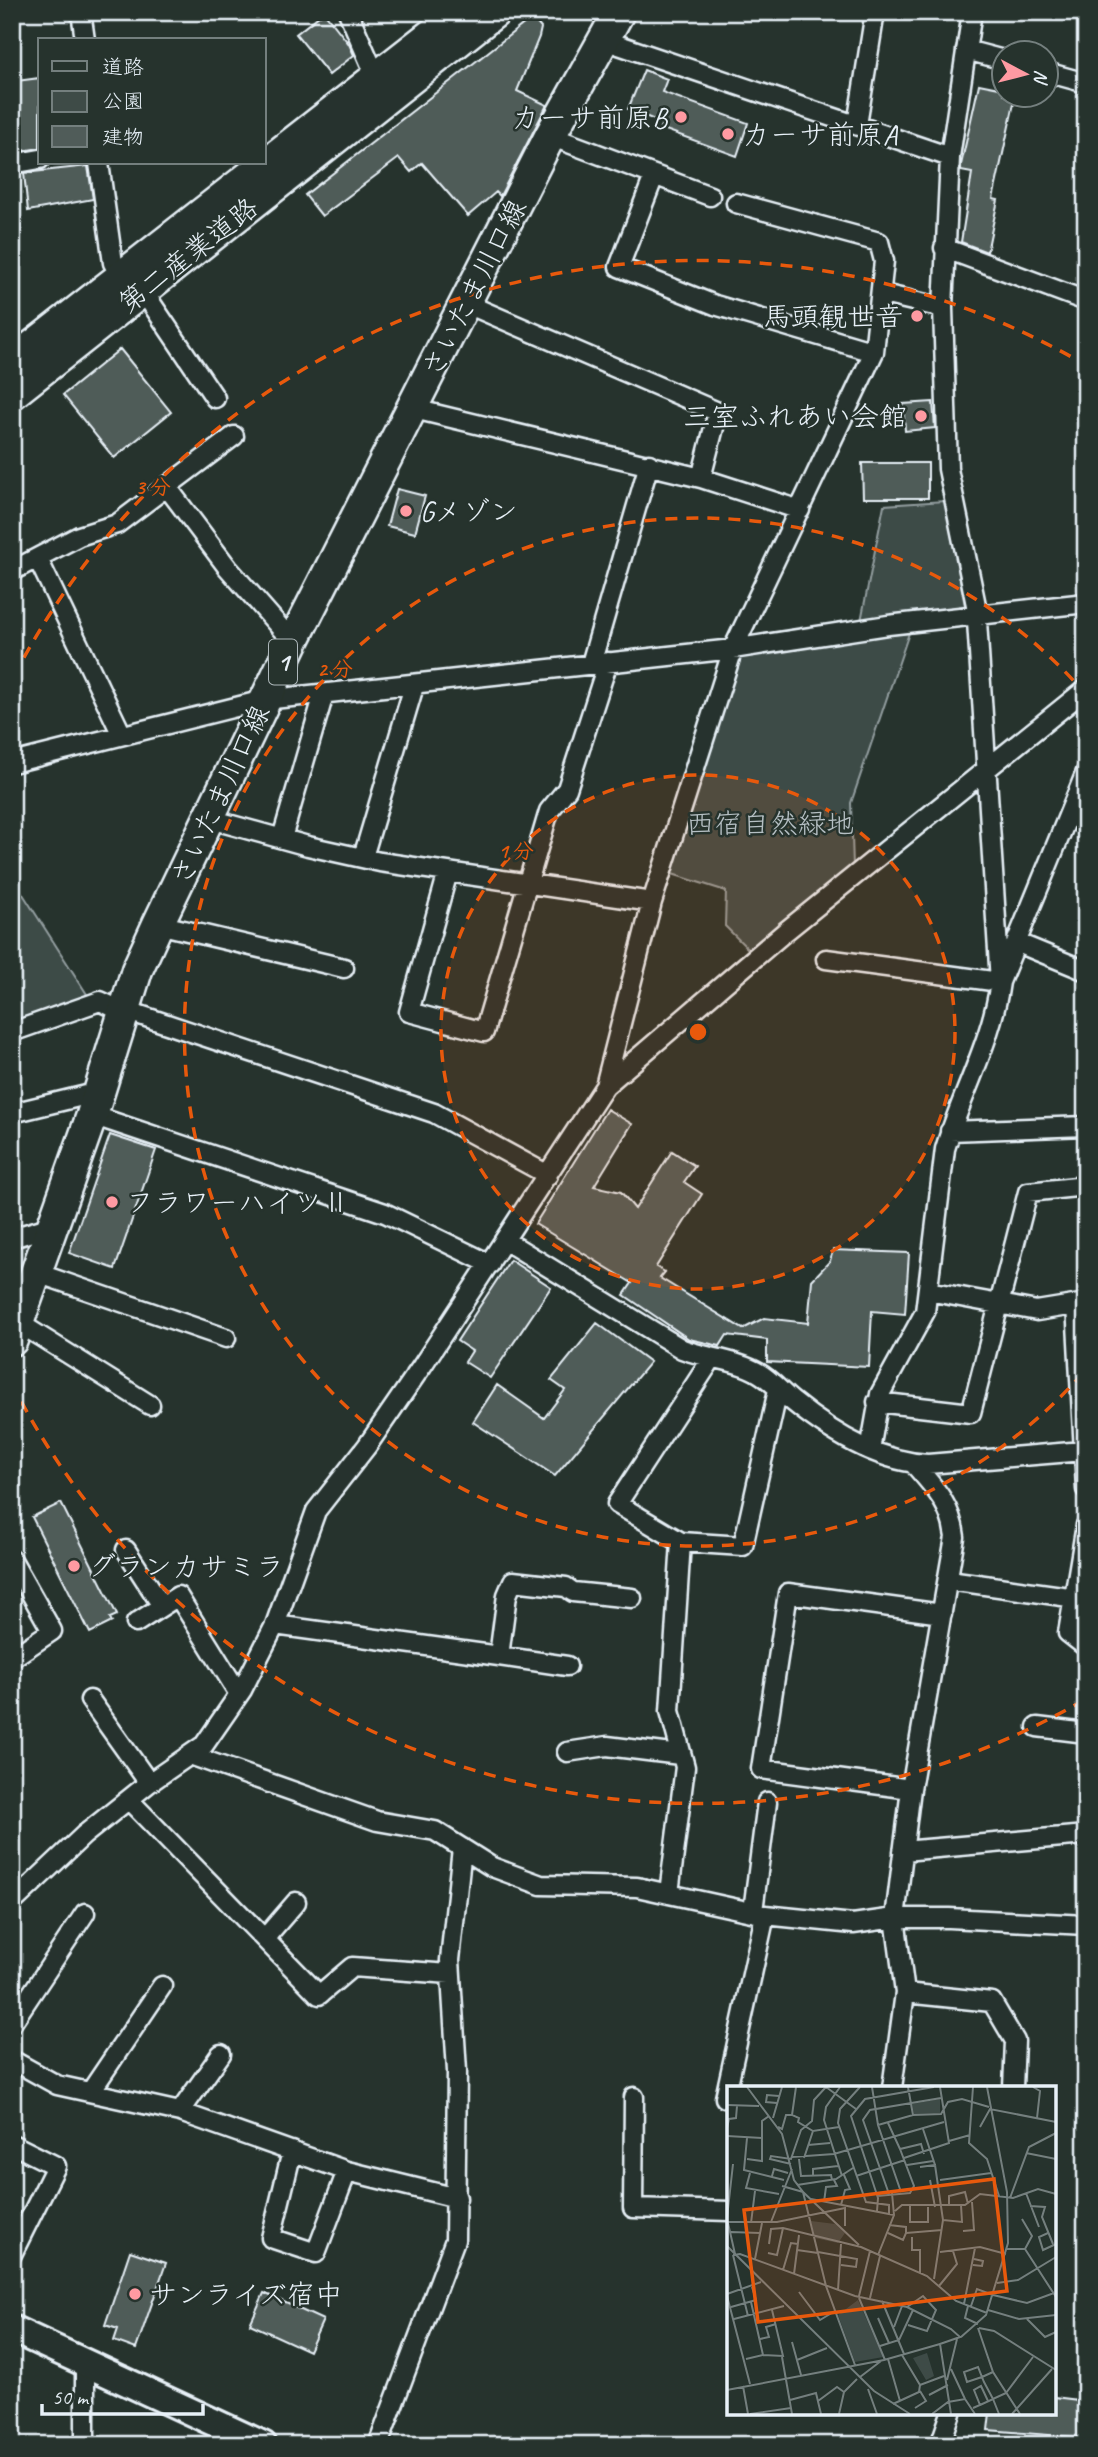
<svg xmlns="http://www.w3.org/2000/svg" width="1098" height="2457" font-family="Caveat,'Klee One',sans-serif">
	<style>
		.green { fill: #3e4b47; stroke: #939ea0; stroke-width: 2 }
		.building { fill: #505c59; stroke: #e8f1f8; stroke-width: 2 }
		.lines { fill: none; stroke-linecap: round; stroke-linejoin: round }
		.street-casing { stroke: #e8f1f8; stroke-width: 23 }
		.secondary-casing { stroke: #e8f1f8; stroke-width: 32 }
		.primary-casing { stroke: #e8f1f8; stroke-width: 35 }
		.street { stroke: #26332d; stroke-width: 18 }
		.secondary { stroke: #26332d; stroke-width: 26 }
		.primary { stroke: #26332d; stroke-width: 30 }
		.ring { fill: none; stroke: #e8590c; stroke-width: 3.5; stroke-dasharray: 12 9 }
		.poi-dot { fill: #ff9aa2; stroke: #26332d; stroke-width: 2.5 }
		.labels { text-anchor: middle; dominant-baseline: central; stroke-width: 5; stroke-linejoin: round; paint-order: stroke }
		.shield { fill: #26332d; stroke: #aeb8bb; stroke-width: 2 }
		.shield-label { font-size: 26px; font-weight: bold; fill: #e8f1f8 }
		.poi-label { font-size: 28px; fill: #e8f1f8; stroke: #26332d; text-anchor: start }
		.street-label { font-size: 28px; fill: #e8f1f8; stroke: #26332d }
		.park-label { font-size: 28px; fill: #b5bfc3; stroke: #26332d }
		.inset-road { fill: none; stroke: #747f7e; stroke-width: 2 }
		.view { fill: #e8590c; fill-opacity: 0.15; stroke: #e8590c; stroke-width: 3.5 }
		.inset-edge { fill: none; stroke: #e8f1f8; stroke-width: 3.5 }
		.centre { fill: #e8590c; stroke: #26332d; stroke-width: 3.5 }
		.ring-label { font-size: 21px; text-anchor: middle; font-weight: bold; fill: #e8590c; stroke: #26332d; stroke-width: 5; stroke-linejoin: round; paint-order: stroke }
	</style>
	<rect width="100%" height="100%" fill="#26332d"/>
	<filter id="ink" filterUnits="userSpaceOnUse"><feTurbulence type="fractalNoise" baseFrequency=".0143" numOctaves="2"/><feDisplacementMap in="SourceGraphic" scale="14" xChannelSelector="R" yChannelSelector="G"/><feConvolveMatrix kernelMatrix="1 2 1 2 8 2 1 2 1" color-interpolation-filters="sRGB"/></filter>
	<g filter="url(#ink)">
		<path class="green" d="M945,501L965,606L861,621L884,505Z
			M909,633L851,803L853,867L753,954L725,926L726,891L669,873L738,656L746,649Z
			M12,877L90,999L12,1025Z
			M26,1245L36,1257L12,1318V1249Z"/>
		<path class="building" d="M324,12L349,44L354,55L329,75L296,34Z
			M534,20L541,28L539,37L517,91L547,105L500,196L496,192L468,216L422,163L411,172L399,158L322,216L305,195L525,23Z
			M644,70L667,79L662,92L748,123L737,156L660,128L662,123L628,109Z
			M40,78V148L22,151L16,81Z
			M979,84L1004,89V94H1016L993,199L998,200L987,252L961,242L972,173L961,171V165Z
			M88,166L93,199L28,211L24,173Z
			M120,349L171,412L114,458L63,395Z
			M933,402L935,428L905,431L903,404Z
			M862,463H928V498H863Z
			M397,489L425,496L415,533L387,526Z
			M607,1109L632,1124L594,1186L621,1192L635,1209L672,1151L695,1166L684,1182L702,1194L656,1267L665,1272L660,1278L743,1329L764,1318L808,1323L812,1280L830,1261L833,1250L909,1253L905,1314L872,1311L869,1367L767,1362V1340L727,1335L720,1346L689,1339L624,1295L632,1283L535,1224Z
			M110,1135L156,1150L115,1269L69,1253Z
			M510,1260L551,1287L490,1378L465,1362L472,1351L457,1341Z
			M597,1323L650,1362L555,1476L473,1422L497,1385L544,1418L565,1390L551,1380Z
			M61,1503L117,1615L110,1618L112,1622L90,1633L32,1517Z
			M130,2251L166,2263L136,2349L114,2341L118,2329L105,2325Z
			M264,2293L323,2320L309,2351L250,2324Z
			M1054,2397L1086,2401V2438L988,2430L990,2413H1054Z"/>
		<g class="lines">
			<g class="street-casing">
				<path id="street" d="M81,12L85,40
					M348,12L377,79
					M604,40L950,157
					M966,50L1004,60
					M1046,72L1086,83
					M857,125L875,12
					M550,136L710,196
					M99,163L113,263L123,276
					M12,164L40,159
					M654,176L619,267L715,305L874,352
					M944,248L1086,301
					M143,291L215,398
					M883,294L943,308
					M467,304L718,412L701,478
					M414,409L701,478L800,510
					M167,487L228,568L293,642
					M38,559L122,735
					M12,571L79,536L117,524L234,436
					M591,664L649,464
					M12,763L264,700L733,649L888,625L1086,603
					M210,819L308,846L380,862L652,902
					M282,838L324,694
					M363,857L414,686
					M448,872L409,1012L484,1032L549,811L567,789L608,662
					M158,924L344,968
					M1018,943L1086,971
					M826,959L1000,982L976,605L948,469L943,308L950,157L972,12
					M125,1010L434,1113L548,1175
					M12,1032L100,1001L124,1012
					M605,1086L786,931L1086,689
					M12,1113L99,1092
					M92,1115L385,1213L490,1264
					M950,1131L1086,1126
					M12,1238L55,1225
					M506,1241L682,1349C706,1358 737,1360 759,1373C771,1380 781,1392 792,1401C830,1432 878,1462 928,1464L1083,1451
					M37,1273L226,1338
					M928,1291L1037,1311L1086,1303
					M1076,1305L1086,1489
					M19,1323L150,1405
					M711,1360L617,1504L681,1542L743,1546L778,1390
					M877,1402L971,1413L1028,1192L1086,1186
					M870,1450L880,1394L925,1312L945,1149C962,1093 992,1041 1000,982L1086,772
					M1086,1525L1068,1633L1086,1647
					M126,1550L162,1606
					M12,1560L52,1631L12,1658
					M949,1580L1076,1598
					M136,1623L178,1596L239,1694
					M275,1625L499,1656L507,1595L513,1581L566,1587L573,1592L632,1598
					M499,1656L567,1666
					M90,1700L149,1783
					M1037,1727L1086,1733
					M567,1752L607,1746L680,1755
					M190,1755L377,1821L435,1831L492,1867L541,1885L637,1887L765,1915L853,1924L895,1918H949L1086,1925
					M911,1789L761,1769L788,1593L942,1614
					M129,1800L319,1995L352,1967L450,1974
					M903,1851L1086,1835
					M669,1893L685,1767L670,1711L681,1542
					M12,1903L84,1835L149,1783L204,1745L242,1690L275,1625L316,1511L367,1446L422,1366L605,1086L652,902L733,649L874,352L884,261L879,242L736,203
					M753,1911L767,1802
					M265,1938L296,1902
					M905,1993L992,2002L1015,2041L1013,2088
					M12,2023L85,1913
					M12,2060L57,2085L180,2112L347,2171L457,2198
					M892,2088L905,1993L895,1918L911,1789L955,1537C951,1504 934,1487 913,1463
					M91,2091L162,1986
					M634,2097L633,2208L729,2211
					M729,2098H725L765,1915
					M180,2112L221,2054
					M12,2144L56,2166L12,2254
					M292,2151L271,2238L316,2253L347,2171
					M85,2445V2362
					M378,2445L455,2240L457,2071L450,1960L462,1848
					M940,2445L951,2413"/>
			</g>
			<g class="secondary-casing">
				<path id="secondary" d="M12,2329L263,2445"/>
			</g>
			<g class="primary-casing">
				<path id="primary" d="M12,362L460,12
					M12,394L495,12
					M12,1340L92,1115L137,970L158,924L293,642L550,136L619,12"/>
			</g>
			<use href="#street" class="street"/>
			<use href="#secondary" class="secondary"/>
			<use href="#primary" class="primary"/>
		</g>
	</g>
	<circle cx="698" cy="1032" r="257" fill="#e8590c" fill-opacity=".12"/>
	<g class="ring">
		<circle cx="698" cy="1032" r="257"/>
		<path d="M1083 1373A514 514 0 1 1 1083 691"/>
		<path d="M1084 1700A771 771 0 0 1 14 1388M14 676A771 771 0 0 1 1084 364"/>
	</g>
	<g class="poi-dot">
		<circle cx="681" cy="117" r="7"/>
		<circle cx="728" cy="134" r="7"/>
		<circle cx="917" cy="316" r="7"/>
		<circle cx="921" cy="416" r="7"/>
		<circle cx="406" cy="511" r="7"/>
		<circle cx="112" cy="1202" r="7"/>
		<circle cx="74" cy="1566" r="7"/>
		<circle cx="135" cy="2294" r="7"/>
	</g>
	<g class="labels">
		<rect class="shield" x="269" y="639.5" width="28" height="45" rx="5"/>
		<g class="shield-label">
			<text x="283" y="662">1</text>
		</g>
		<g class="poi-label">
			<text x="667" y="117" text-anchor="end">カーサ前原B</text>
			<text x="742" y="134">カーサ前原A</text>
			<text x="903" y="316" text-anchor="end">馬頭観世音</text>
			<text x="907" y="416" text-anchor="end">三室ふれあい会館</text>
			<text x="420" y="511">Gメゾン</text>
			<text x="126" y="1202">フラワーハイツⅡ</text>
			<text x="88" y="1566">グランカサミラ</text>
			<text x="149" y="2294">サンライズ宿中</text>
		</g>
		<g class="street-label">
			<text transform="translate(188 255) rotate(-38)">第二産業道路</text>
			<text transform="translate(474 288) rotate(-63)">さいたま川口線</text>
			<text transform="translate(220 795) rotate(-65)">さいたま川口線</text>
		</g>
		<g class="park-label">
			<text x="770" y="823">西宿自然緑地</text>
		</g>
	</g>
	<g transform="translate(727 2086)">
		<rect width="329" height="329" fill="#26332d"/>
		<path d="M213,13V27L187,28L185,18ZM84,135L108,138L118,147L111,157L88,152ZM131,214L156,271L128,276L111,229ZM200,267L207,290L199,294L186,272Z" fill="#3e4b47"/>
		<path class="inset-road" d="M20,1L55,48L67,94L76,106L99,200L128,279M69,1L65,29L72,32L71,36L86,45L112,41M99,1L129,23M113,1L99,21L97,34L115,90M133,1L113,23L111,37L139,116L162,119V129M145,1L151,39L174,106M181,1L186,29M246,1L242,57L260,73L272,110M306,1L313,5L310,32M50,17L39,16L40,9L52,10M0,19L32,20M46,32L55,1M161,37L173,63L194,58L197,68M151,39L186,29L214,28L221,16L235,13L262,21M51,41L55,43L59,29H65M253,41L263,23L329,36M0,42L2,33L9,32L10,20M0,50L35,52M20,52L17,84L57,94M222,55L243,49M81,59L103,57M299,67L329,73M65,71L107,68L217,36M77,72L86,45M177,72L222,57L213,1M20,73L35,75V35L42,30M72,73L74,90L104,89L105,94M64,78L43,73L44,70L64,73L74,44L85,35L87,14L99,1M180,79L206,75M193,81L208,79L196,43M23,87L19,102L52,108M45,90L47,83L61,87M86,90V83L111,80M129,90L178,74M203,94L208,121M213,94L264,87M70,99L109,93L126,82M55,100L76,106L132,159M299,107L312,141M162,108L136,34L143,24L214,12M150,110L183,107L187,100L173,63M283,112L302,61L329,47M84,113L167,129M97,116L99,101L110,100L107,94M114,119L118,104L123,103L117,89M222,119V110L238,106L241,118M183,120V136H201V121M303,120L318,121L315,131L326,158M150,125L151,112L124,30L138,13L207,1M168,125L175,119H238L253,108L286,112L311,103L329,108M0,132L6,78M216,134L235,136L234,119M0,136H50L118,122V140M44,136L65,83M1,137L8,168M24,137L28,105M236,145L247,144L245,116M4,146L33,147M161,147L176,154L179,147V141L162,139M179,147L215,144M321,147L312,151L316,164L329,158M185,151V164H193V187M42,158L44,143L56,142L134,161L200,190L229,215L260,227M0,160L147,305L183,328M280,163H298L305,150L295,133M298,163L329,211M70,164L91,167M91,166L130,173L129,181L114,179M213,166L253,161L279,168M41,167L50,169L56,142M6,169L21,230M6,169L13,168L128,210L180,221L224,243L233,251L213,258L224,328M151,169L167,129L165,107M28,173L35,137M246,179L255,180L256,175L247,173M56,184L64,157L71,158M67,188L72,149M207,193L216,134L208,79M270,197L291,194L329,171M212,200L230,178L226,165M111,204L114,158M72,206L93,234L108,225M0,208L34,196M266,209L300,217L327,207M0,210L23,298M132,210L143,165M132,212L158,274M143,212L153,170M155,215L177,268M237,218L248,162M241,220L238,232L251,238M244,220L250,203L266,209M4,221L29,214L25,201M180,221L196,210L209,224L200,245L181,239M261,224L292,233L329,229M151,232L162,257M7,233L57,220M300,233L318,251L329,246M167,241L175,220M251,242L266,286L293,328M252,242L267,245L329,284M234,251L259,229L281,157L280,106L260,1M33,253L42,251L39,241L49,238M65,256L74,289M153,260L172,254L186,224M36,269L56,270L45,224M175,269L193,299L217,290M55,271L65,328M19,273L36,269L24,216M161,273L173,315M70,274L100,262M224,283L238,313M266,286L255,291L240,296L237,286L251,281L257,296L266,313L279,307M133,291L154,275M220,294L230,253M16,300L21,328M141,303L150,328M0,304L157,274L213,258M279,307L306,271M202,309L221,299M63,314L89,307L94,328M91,315L110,301L117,306M166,318L192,306L193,299M253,319L266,313L272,328M188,322L199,315L193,305M246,322L253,319L247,304L254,300L261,315M23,328L64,322M112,328L117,306L130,293M205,328L221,316L238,313L248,328M285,328L325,283"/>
		<path class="view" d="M267,93L280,205L31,236L17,124Z"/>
		<rect width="329" height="329" class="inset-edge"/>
	</g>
	<circle cx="698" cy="1032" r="10" class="centre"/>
	<g class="ring-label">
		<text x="153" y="494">3 分</text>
		<text x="335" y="676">2 分</text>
		<text x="516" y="858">1 分</text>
	</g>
	<rect width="1098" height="2457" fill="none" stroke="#26332d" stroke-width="42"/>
	<rect x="21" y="21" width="1056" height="2415" fill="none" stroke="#e8f1f8" stroke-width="2.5" filter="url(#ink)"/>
	<rect x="38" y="38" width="228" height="126" fill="#26332d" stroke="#747f7e" stroke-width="2"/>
	<rect x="52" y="61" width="35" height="10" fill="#26332d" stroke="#747f7e" stroke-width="2"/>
	<text x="102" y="74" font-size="21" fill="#e8f1f8">道路</text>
	<rect x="52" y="91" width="35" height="21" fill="#3e4b47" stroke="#747f7e" stroke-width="2"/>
	<text x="102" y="108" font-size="21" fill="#e8f1f8">公園</text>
	<rect x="52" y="126" width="35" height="21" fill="#505c59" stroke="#747f7e" stroke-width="2"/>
	<text x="102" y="144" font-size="21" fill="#e8f1f8">建物</text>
	<g transform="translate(1025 74) rotate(97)"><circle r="33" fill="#26332d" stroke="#747f7e" stroke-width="2"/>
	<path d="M0-5L12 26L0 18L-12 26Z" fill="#ff9aa2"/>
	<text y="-10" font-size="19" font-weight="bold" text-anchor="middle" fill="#e8f1f8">N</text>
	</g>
	<path d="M42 2404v10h161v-10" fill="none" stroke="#e8f1f8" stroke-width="3.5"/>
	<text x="52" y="2404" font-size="21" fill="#e8f1f8" stroke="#26332d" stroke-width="5" paint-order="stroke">50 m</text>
</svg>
